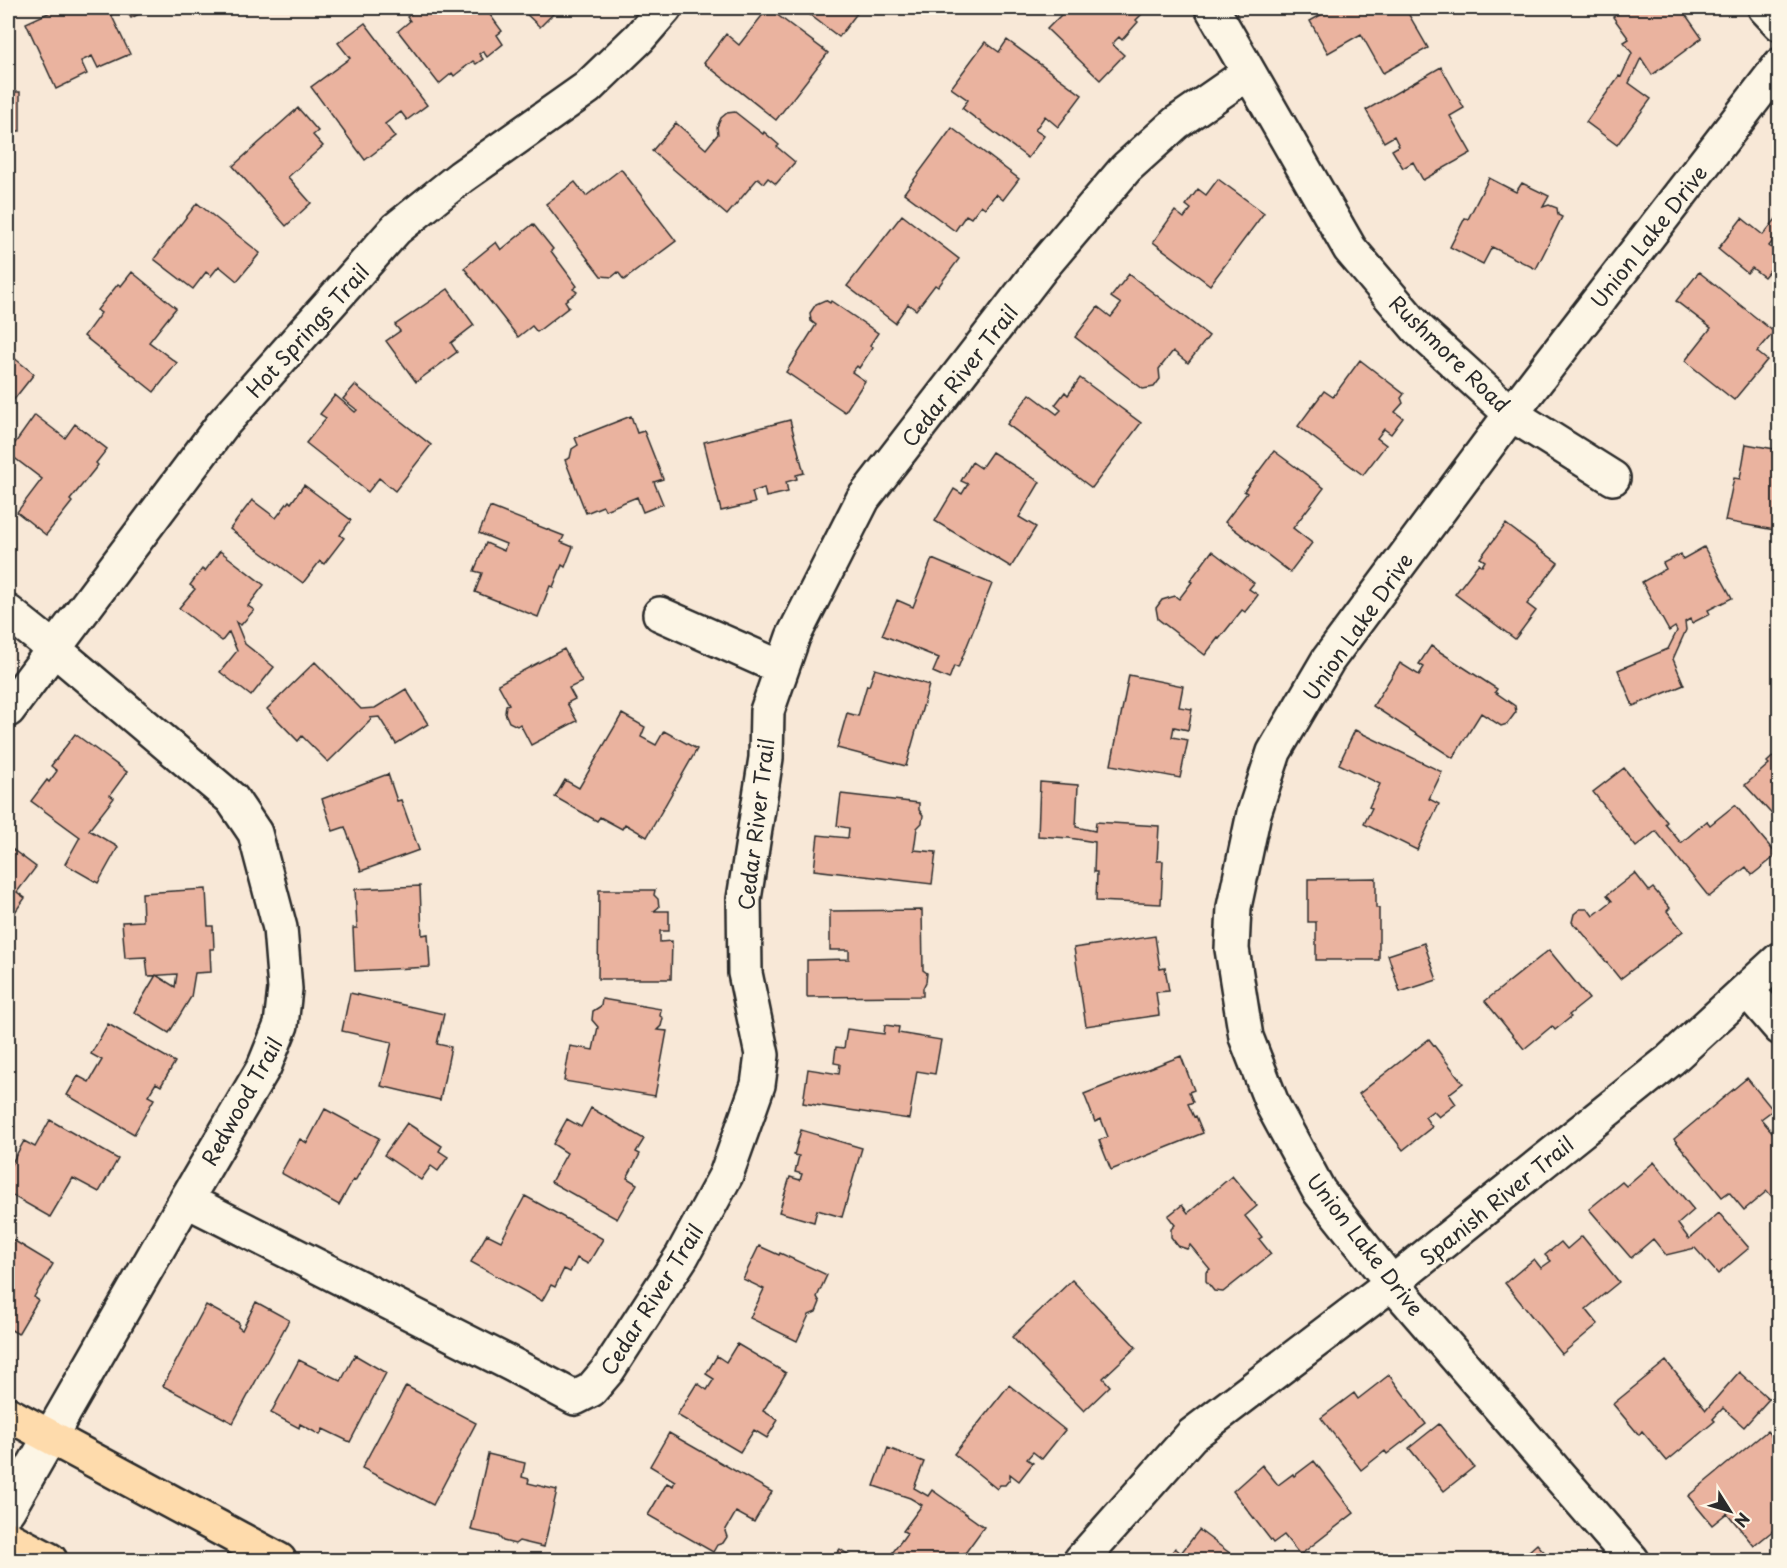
<svg xmlns="http://www.w3.org/2000/svg" width="1787" height="1568" font-family="'Playpen Sans',sans-serif">
	<style>
		.building { fill: #eab39f; stroke: #2b2b2b; stroke-width: 1.5 }
		.lines { fill: none; stroke-linecap: round; stroke-linejoin: round }
		.minor-casing { stroke: #2b2b2b; stroke-width: 38 }
		.major-casing { stroke: #2b2b2b; stroke-width: 38 }
		.minor { stroke: #fcf5e5; stroke-width: 33 }
		.major { stroke: #fedbac; stroke-width: 33 }
		.labels { text-anchor: middle; dominant-baseline: central; stroke-width: 4.5; stroke-linejoin: round; paint-order: stroke }
		.street-label { font-size: 21px; fill: #2b2b2b; stroke: #fcf5e5 }
	</style>
	<rect width="100%" height="100%" fill="#f8e8d7"/>
	<filter id="ink" filterUnits="userSpaceOnUse"><feTurbulence type="fractalNoise" baseFrequency=".0167" numOctaves="2"/><feDisplacementMap in="SourceGraphic" scale="12" xChannelSelector="R" yChannelSelector="G"/><feConvolveMatrix kernelMatrix="1 2 1 2 8 2 1 2 1" color-interpolation-filters="sRGB"/></filter>
	<g filter="url(#ink)">
		<path class="building" d="M59,8H108L130,54L98,68L92,56L81,61L87,74L56,89L26,23Z
			M125,8H151L131,18Z
			M419,8H433L437,12L443,8H485L502,31L497,35L503,44L487,57L483,51L479,54L483,59L476,64L473,61L454,76L452,73L439,84L398,31L410,21L407,17Z
			M520,8H559L540,27Z
			M768,8L828,53L776,120L704,63L726,34L739,45Z
			M801,8H861L839,37Z
			M1068,8H1148L1136,20L1138,22L1122,40L1119,37L1112,44L1124,55L1100,80L1047,29Z
			M1333,8H1405L1428,48L1383,73L1361,34L1328,53L1310,21Z
			M1626,8H1681L1702,38L1652,75L1641,58L1629,83L1651,99L1617,145L1586,122L1619,76L1621,77L1632,53L1624,42L1629,39L1613,17Z
			M365,23L427,105L407,120L401,112L385,124L395,137L365,160L311,87L350,58L338,43Z
			M1007,40L1082,95L1058,127L1045,116L1035,130L1044,136L1028,158L962,108L968,100L951,88L985,42L999,52Z
			M1441,67L1464,108L1450,116L1471,153L1423,180L1413,162L1403,168L1392,150L1399,146L1394,136L1384,142L1366,110Z
			M8,92H20V131H8Z
			M298,108L318,131L313,135L323,146L288,177L311,203L286,226L233,166Z
			M735,112L763,134L764,132L779,145L777,147L795,162L776,184L768,178L764,183L758,178L727,215L652,151L676,123L706,149L718,134L717,127L721,118L727,113Z
			M952,128L1019,179L1003,200L996,194L985,208L981,205L971,218L966,215L955,231L904,193Z
			M621,169L676,241L624,280L618,272L612,277L601,276L546,204L575,182L586,196Z
			M1489,178L1516,192L1522,183L1549,196L1543,207L1549,205L1557,208L1558,215L1562,217L1536,269L1492,247L1483,264L1450,247L1465,218L1468,219Z
			M1218,179L1264,213L1210,285L1153,242L1175,211L1184,218L1191,209L1186,205L1198,189L1206,195Z
			M197,203L260,253L237,281L219,266L211,276L206,272L193,289L154,259Z
			M1780,214V232L1769,246L1780,255V258L1764,277L1752,268L1747,273L1718,249L1742,218L1763,235Z
			M902,215L959,259L938,287L935,285L916,310L908,304L895,323L847,286Z
			M533,224L553,249L551,251L577,286L573,289L577,292L565,301L569,307L537,332L532,326L518,337L464,268L496,242L501,250Z
			M132,272L176,308L149,342L177,363L154,392L84,336L101,313L97,310L118,284L121,286Z
			M1699,272L1774,332L1757,352L1767,360L1734,400L1685,361L1711,328L1676,301Z
			M1129,274L1209,336L1188,363L1173,351L1159,369L1160,379L1154,387L1143,389L1075,337L1098,307L1111,317L1121,304L1111,297Z
			M448,289L474,325L451,343L457,352L416,382L386,341L400,331L395,325Z
			M825,300L830,303L831,301L878,333L870,345L873,347L859,368L857,366L852,372L865,381L845,412L786,372L816,325L811,321L810,313L816,304Z
			M8,353L34,374L8,407Z
			M1360,360L1404,394L1401,398L1403,403L1395,412L1403,418L1391,434L1384,429L1377,438L1386,445L1363,475L1298,426L1324,391L1333,397Z
			M1080,378L1141,423L1092,488L1007,424L1030,394L1057,414L1061,410L1055,405L1065,392L1068,395Z
			M355,385L431,445L395,491L379,478L368,492L306,443L326,418L320,414L335,395L355,412L357,410L343,399Z
			M35,415L65,438L75,424L107,449L96,463L98,465L70,500L72,502L46,535L17,512L42,479L8,453Z
			M631,416L637,433L644,431L663,479L654,482L663,504L643,512L637,497L605,510L603,506L586,513L565,460L570,458L572,449L578,445L575,438Z
			M790,420L804,473L796,475L797,479L786,482L788,492L766,497L764,488L752,492L755,503L721,511L704,442Z
			M1746,444L1780,450V531L1725,521L1734,478L1740,479Z
			M1274,451L1324,488L1293,528L1312,543L1290,572L1225,522L1247,493L1244,491Z
			M992,452L1040,482L1019,517L1036,527L1011,567L935,521L954,489L962,494L968,484L961,481L972,462L981,468Z
			M304,485L351,520L340,535L344,538L324,564L320,561L303,583L230,529L252,500L276,518L289,501L291,503Z
			M490,507L564,536L561,542L573,547L565,567L562,565L553,587L550,586L538,617L475,592L482,573L474,571L486,543L504,551L506,544L479,533Z
			M1506,524L1558,563L1527,604L1536,611L1515,639L1455,594L1479,563L1482,566L1485,561L1480,558Z
			M1704,547L1732,598L1708,610L1710,614L1692,623L1690,619L1685,622L1686,630L1673,659L1684,685L1633,706L1618,670L1668,649L1677,631L1675,627L1669,631L1642,582L1666,569L1663,563L1681,554L1683,559Z
			M220,551L264,585L248,606L254,610L241,625L236,622L245,644L274,667L251,696L220,672L237,651L229,632L222,641L179,608L195,589L190,585L202,569L205,571Z
			M1212,551L1254,583L1249,589L1258,595L1245,612L1242,610L1219,639L1218,638L1205,655L1158,619L1156,608L1162,600L1175,596L1179,599L1192,582L1190,581Z
			M932,559L992,584L958,668L954,666L949,679L933,672L939,658L882,635L897,600L913,607Z
			M1431,646L1497,689L1495,692L1515,706L1516,712L1507,724L1501,726L1481,713L1453,758L1373,706L1400,663L1419,675L1424,667L1419,664Z
			M564,649L582,682L569,688L575,699L567,703L577,721L531,745L520,724L517,726L509,722L505,713L506,705L509,704L498,684Z
			M315,662L361,709L375,708L406,689L428,724L396,744L379,717L370,718L371,720L328,762L302,736L298,741L267,709Z
			M875,669L929,685L906,766L837,748L847,713L858,716L867,685L869,686Z
			M1129,675L1183,686L1179,707L1192,709L1188,730L1174,727L1172,737L1188,740L1180,778L1111,765Z
			M622,714L645,727L641,737L656,745L664,731L697,749L647,837L625,824L622,829L600,817L597,821L555,797L565,780L579,788Z
			M1355,730L1442,772L1429,799L1439,804L1417,850L1364,824L1372,808L1369,807L1380,784L1339,764Z
			M75,734L127,772L110,795L114,798L89,830L118,847L98,883L65,864L80,837L31,801L47,780L49,782L57,771L51,766Z
			M1780,750V823L1745,785L1769,764L1767,762Z
			M1624,768L1667,822L1665,824L1681,843L1707,821L1710,825L1735,805L1777,855L1752,875L1746,867L1709,897L1656,831L1636,847L1593,792Z
			M388,774L397,801L401,800L419,850L361,871L345,827L333,831L322,799Z
			M1040,782L1078,785L1076,827L1095,831L1096,822L1159,826L1157,861H1163L1161,904L1096,901L1097,872H1094L1095,842L1069,838L1038,836Z
			M841,794L919,803V810L923,815L922,823L917,828L914,850L936,852L932,884L814,870L818,835L848,838L849,828L837,826Z
			M8,846L36,867L17,892L25,898L8,922Z
			M1635,873L1649,891L1653,888L1670,908L1667,911L1683,931L1620,979L1578,927L1577,928L1572,922L1574,914L1580,909H1588L1593,916L1612,901L1607,895Z
			M1376,878V908H1379V960H1316V922H1308V879Z
			M420,886L422,935L428,934L430,967L355,971L353,928H357L355,889Z
			M206,889L208,926H213L214,949H210L211,972L195,973L191,997L169,1033L134,1012L156,975L175,987L177,974L148,976L146,957L125,958L122,922L143,921L142,893Z
			M599,890H655L654,895L658,899L659,907L654,911H669V931H660V942L672,941L671,979H598Z
			M922,910L923,970L927,973L926,982L923,988V996L807,997V960L849,959V950H830V911Z
			M1155,936L1160,969L1165,968L1169,991L1156,992L1159,1015L1086,1026L1074,948Z
			M1424,943L1437,980L1400,992L1388,955Z
			M1549,950L1589,999L1569,1015L1571,1017L1555,1030L1552,1026L1524,1049L1485,1001Z
			M350,993L444,1014L437,1044L451,1047L440,1100L381,1086L392,1042L342,1031Z
			M602,999L661,1009L660,1016L663,1018L661,1026L657,1030L667,1031L655,1096L564,1081L570,1046L593,1050L598,1027L592,1020L593,1011L601,1006Z
			M108,1024L175,1062L161,1086L156,1083L148,1096L154,1099L134,1134L67,1095L78,1076L89,1082L102,1060L91,1054Z
			M885,1025L899,1027L898,1033L941,1040L935,1074L917,1071L909,1119L803,1103L808,1069L839,1074L840,1064L834,1063L836,1047L844,1048L847,1029L884,1034Z
			M1429,1039L1463,1083L1449,1094L1456,1104L1439,1117L1433,1111L1425,1117L1432,1127L1403,1150L1359,1094Z
			M1181,1056L1194,1090L1189,1092L1193,1102L1188,1104L1194,1117L1196,1116L1203,1133L1111,1170L1099,1140L1108,1137L1101,1119L1095,1122L1084,1094Z
			M1747,1078L1773,1110L1761,1119L1780,1141V1198L1776,1201L1767,1191L1744,1210L1729,1192L1722,1197L1674,1139Z
			M591,1108L644,1139L636,1152L640,1154L627,1178L637,1184L617,1219L551,1182L567,1153L553,1144L567,1119L581,1127Z
			M325,1109L379,1138L355,1181L353,1180L339,1205L281,1173L300,1139L307,1143Z
			M50,1120L118,1159L99,1192L73,1178L50,1217L8,1193V1170L24,1141L35,1147Z
			M407,1123L442,1146L439,1151L448,1157L438,1171L431,1166L421,1180L384,1155Z
			M801,1130L862,1148L842,1217L817,1210L814,1222L779,1212L790,1177L800,1180L802,1174L795,1172L799,1156L794,1155Z
			M1654,1162L1694,1210L1678,1224L1689,1239L1719,1213L1749,1248L1718,1274L1695,1248L1666,1255L1653,1239L1631,1258L1589,1209L1622,1182L1626,1186Z
			M1232,1176L1257,1206L1245,1216L1262,1237L1259,1239L1271,1254L1223,1292L1214,1291L1206,1281V1272L1210,1269L1190,1245L1187,1249L1178,1246L1171,1237V1229L1175,1225L1168,1216L1182,1205L1188,1213Z
			M525,1196L603,1239L588,1264L577,1258L570,1272L564,1269L555,1287L551,1285L542,1301L471,1262L487,1234L501,1241Z
			M1582,1236L1619,1282L1586,1309L1598,1324L1562,1354L1505,1283L1534,1259L1541,1268L1551,1261L1545,1255L1561,1242L1567,1249Z
			M8,1237L53,1264L34,1297L38,1300L18,1334L8,1328Z
			M759,1246L779,1255L780,1253L827,1275L817,1297L820,1302L816,1312L809,1315L797,1341L750,1318L764,1289L743,1279Z
			M1072,1280L1136,1347L1103,1378L1110,1386L1084,1411L1012,1337Z
			M256,1302L289,1320L233,1423L163,1386L206,1305L239,1323L238,1327L242,1330Z
			M737,1344L786,1373L763,1411L778,1420L767,1438L754,1430L740,1452L677,1415L697,1383L707,1390L714,1379L706,1374L717,1356L726,1362Z
			M355,1355L386,1373L350,1442L323,1429L320,1435L300,1424L299,1428L271,1413L299,1360L341,1381Z
			M1666,1361L1706,1410L1739,1372L1769,1399L1744,1427L1723,1408L1713,1419L1715,1421L1667,1461L1642,1431L1639,1435L1613,1404Z
			M1389,1375L1426,1424L1387,1454L1385,1451L1361,1470L1321,1418L1354,1393L1358,1399Z
			M1009,1385L1065,1430L1042,1459L1033,1452L1027,1459L1033,1463L1019,1481L1010,1474V1479L1005,1485H1000L997,1489L954,1454Z
			M406,1386L476,1423L433,1505L362,1468Z
			M1439,1424L1474,1467L1444,1491L1409,1448Z
			M1767,1431L1780,1447V1525L1754,1546L1727,1513L1712,1525L1688,1496Z
			M669,1433L772,1492L754,1522L736,1512L725,1531L727,1537L723,1543L717,1545L713,1552L648,1515L667,1483L673,1486L675,1481L650,1466Z
			M888,1448L924,1462L914,1488L928,1496L932,1490L984,1527L963,1556L966,1559L965,1560H896L890,1556L907,1533L903,1531L922,1505L910,1498L874,1486Z
			M488,1454L525,1463L522,1477L529,1479L528,1483L557,1490L544,1547L519,1541L515,1544L503,1541L498,1536L471,1530Z
			M1314,1461L1354,1513L1300,1555L1284,1535L1273,1543L1233,1491L1262,1465L1278,1485L1293,1474L1294,1476Z
			M1199,1530L1239,1560H1166L1175,1548L1181,1553Z
			M1537,1544L1548,1556L1550,1554L1556,1560H1519Z
			M840,1549L856,1560H831Z"/>
		<g class="lines">
			<g class="minor-casing">
				<path id="minor" d="M1212,8L1350,249L1418,329L1511,414L1613,478
					M1765,8L1780,24
					M8,612L53,648L232,799L255,833L280,928L285,989L281,1025L264,1067L186,1200L8,1510
					M660,614L782,668
					M8,710L222,425L396,229L461,177L587,88L639,38L665,8
					M1747,990L1780,1028
					M186,1200L511,1364L575,1398L591,1390L608,1370L682,1256L726,1175L758,1085L762,1055L745,973L744,899L766,758L767,711L793,637L863,499L1043,266L1126,168L1176,123L1248,73
					M1081,1560L1192,1435L1392,1283L1670,1060L1780,959
					M1632,1560L1392,1283L1319,1191L1273,1106L1246,1037L1232,949L1234,907L1254,813L1274,752L1328,660L1511,414L1780,65"/>
			</g>
			<g class="major-casing">
				<path id="major" d="M8,1414L279,1560
					M8,1538L50,1560"/>
			</g>
			<use href="#minor" class="minor"/>
			<use href="#major" class="major"/>
		</g>
	</g>
	<g class="labels">
		<g class="street-label">
			<text transform="translate(1648 236) rotate(-52)">Union Lake Drive</text>
			<text transform="translate(307 330) rotate(-48)">Hot Springs Trail</text>
			<text transform="translate(1450 353) rotate(44)">Rushmore Road</text>
			<text transform="translate(959 375) rotate(-52)">Cedar River Trail</text>
			<text transform="translate(1357 626) rotate(-55)">Union Lake Drive</text>
			<text transform="translate(755 824) rotate(-83)">Cedar River Trail</text>
			<text transform="translate(241 1101) rotate(-61)">Redwood Trail</text>
			<text transform="translate(1496 1200) rotate(-39)">Spanish River Trail</text>
			<text transform="translate(1366 1244) rotate(52)">Union Lake Drive</text>
			<text transform="translate(651 1299) rotate(-58)">Cedar River Trail</text>
		</g>
	</g>
	<rect width="1787" height="1568" fill="none" stroke="#fcf5e5" stroke-width="30"/>
	<rect x="15" y="15" width="1757" height="1538" fill="none" stroke="#2b2b2b" stroke-width="2" filter="url(#ink)"/>
	<g transform="translate(1730 1511) rotate(127)" stroke="#fcf5e5" stroke-width="4.5" paint-order="stroke">
	<path d="M0-4.5L10 22L0 15L-10 22Z" fill="#2b2b2b"/>
	<text y="-9" font-size="16" font-weight="bold" text-anchor="middle" fill="#2b2b2b">N</text>
	</g>
</svg>
